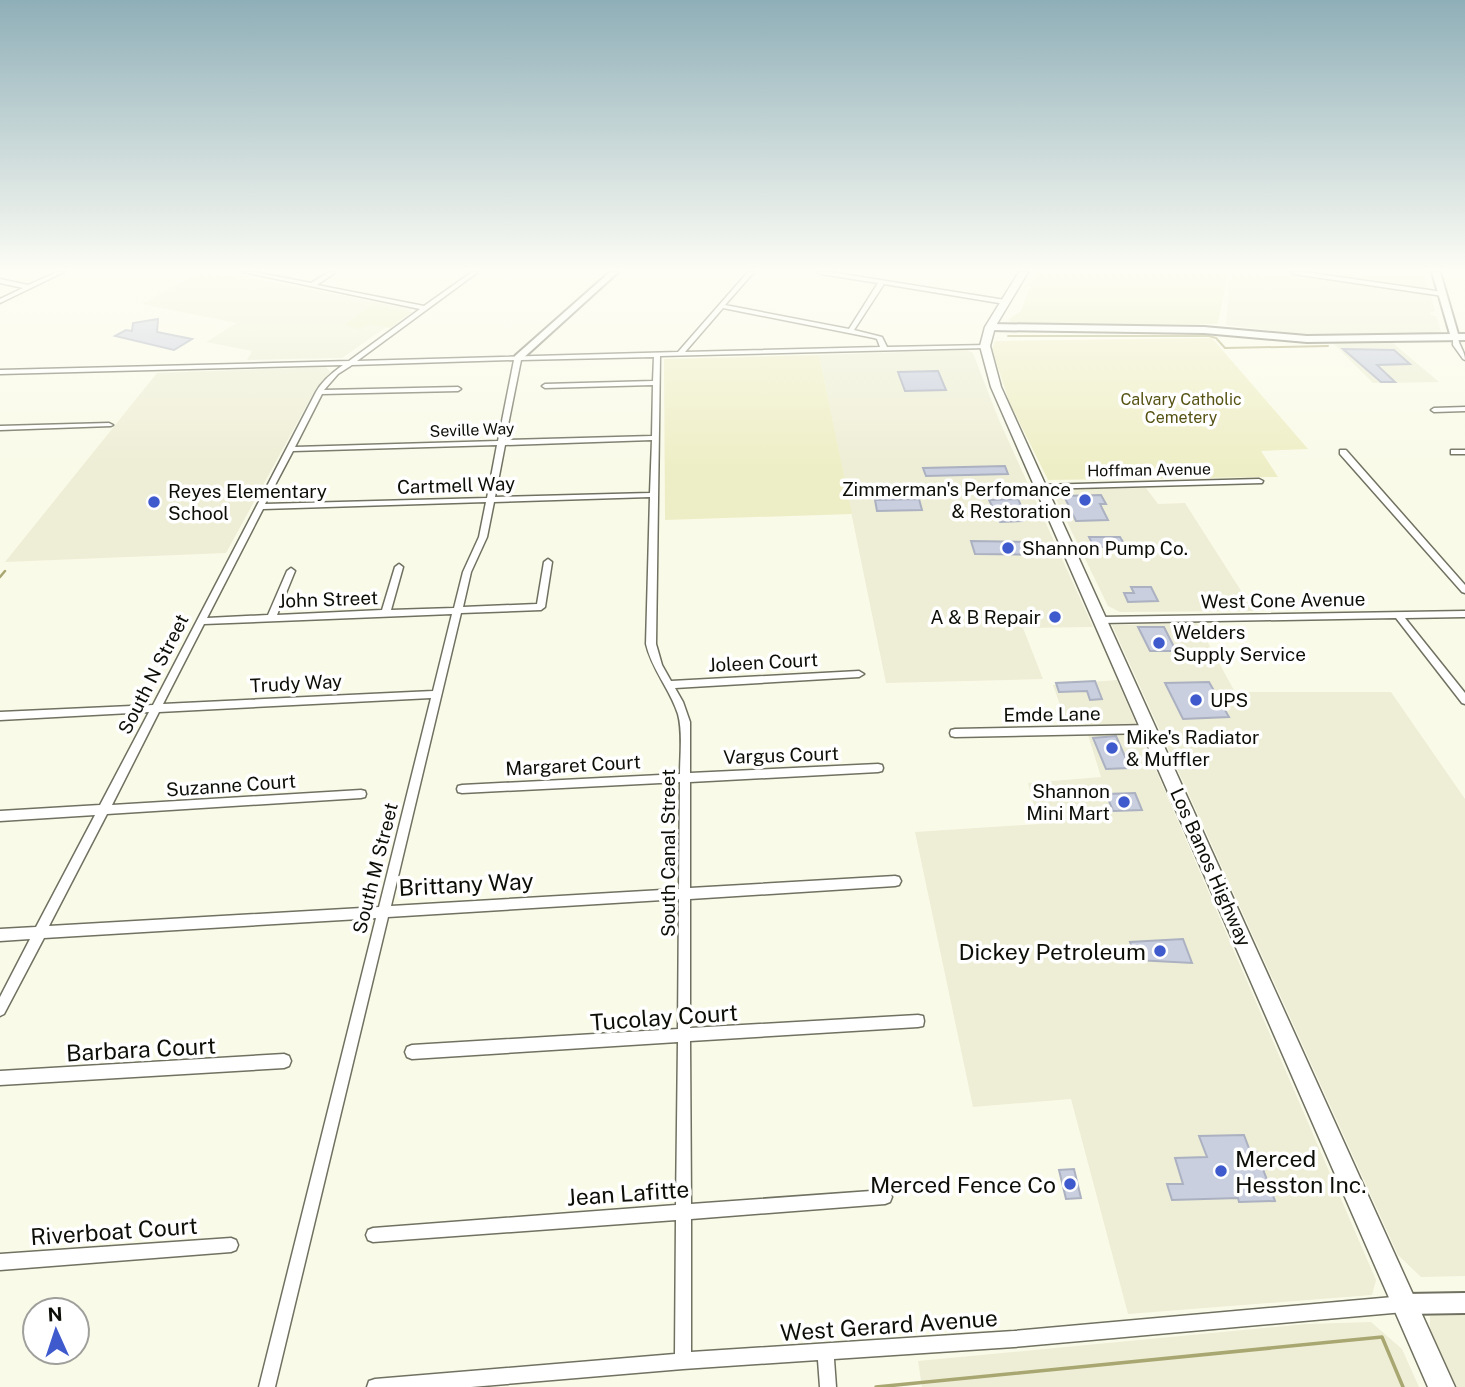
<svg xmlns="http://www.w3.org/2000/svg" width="1465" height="1387" font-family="'Public Sans',sans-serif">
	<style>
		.built { fill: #eeeed6 }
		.green { fill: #eeeec6 }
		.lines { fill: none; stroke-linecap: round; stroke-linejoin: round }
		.stream-far2 { stroke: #a9a771; stroke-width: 2 }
		.stream-far1 { stroke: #a9a771; stroke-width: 2.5 }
		.stream { stroke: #a9a771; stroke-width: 3.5 }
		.building { fill: #c9cfdf; stroke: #abb1c0; stroke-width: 2 }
		.minor-casing { stroke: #717161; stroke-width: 3 }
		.tertiary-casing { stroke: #717161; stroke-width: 4 }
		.secondary-casing { stroke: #717161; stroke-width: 4 }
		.trunk-casing { stroke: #717161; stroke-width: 3 }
		.minor { fill: #fff; fill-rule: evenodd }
		.tertiary { fill: #fff; fill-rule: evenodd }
		.secondary { fill: #fff; fill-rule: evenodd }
		.trunk { fill: #fff; fill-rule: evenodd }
		.poi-dot { fill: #3e5acd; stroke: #fff; stroke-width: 2.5 }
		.labels { text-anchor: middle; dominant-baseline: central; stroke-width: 7; stroke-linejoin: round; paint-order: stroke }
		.far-park-label { font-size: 16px; fill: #565314; stroke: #fff }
		.far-street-label { font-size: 16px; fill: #0e0e08; stroke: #fff }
		.street-label { font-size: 19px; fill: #0e0e08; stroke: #fff }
		.poi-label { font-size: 19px; fill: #0e0e08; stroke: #fff; text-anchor: start }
		.near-street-label { font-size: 23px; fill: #0e0e08; stroke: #fff }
		.near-poi-label { font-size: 23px; fill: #0e0e08; stroke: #fff; text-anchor: end }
	</style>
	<rect width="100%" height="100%" fill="#fafae9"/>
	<path class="built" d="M201,272H218L412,309L342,358L247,360L252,351L206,342L237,323L142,304Z
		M1230,272H1424L1428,290H1423L1424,293L1430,294L1435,312L1430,311V315L1436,316L1441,332L1310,335L1226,325Z
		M1333,343H1393L1439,382L1373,383Z
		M967,350L973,353L999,420L1093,627L1023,628L1043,679L886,683L819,355Z
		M326,367L330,372L315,390L226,553L5,562L157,373Z
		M1146,488L1158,504L1185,503L1254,611L1120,612L1108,606L1051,489Z
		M1197,623L1235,692H1391L1465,799V1276L1421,1277L1398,1255L1112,625Z
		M1117,680L1376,1280L1372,1295L1128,1314L1071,1099L973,1107L915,832L1039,824L1028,783L1101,777L1083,719L1066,722L1053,685Z
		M1465,1315V1387H1454L1430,1333V1316Z
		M1371,1322L1402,1349L1419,1387H922L918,1361L1306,1324Z"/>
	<path class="green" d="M1036,272H1228L1218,324L1015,325L1008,320L1021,311Z
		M373,304L412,312L390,328L369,324L361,329L344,325Z
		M1212,338L1308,449L1261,451L1278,477L1048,480L1009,401L992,349L995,341Z
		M819,355L852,514L665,520L664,359Z"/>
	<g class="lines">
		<path class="stream-far2" d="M1008,336H1209L1216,338L1225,348L1328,346"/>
		<path class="stream-far1" d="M0,577L5,571"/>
		<path class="stream" d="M876,1387L1382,1337L1403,1387"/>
	</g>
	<path class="building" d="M158,319L157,332L192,339L174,350L115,336L126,330L132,331L133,323Z
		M1343,349L1394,350L1410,364L1377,365L1395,382H1381Z
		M938,371L946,390L905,391L898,372Z
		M1005,466L1008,474L926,476L923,468Z
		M1101,495L1106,504H1100L1108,520L1076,521L1064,496Z
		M919,499L922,510L877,511L875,500Z
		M1018,499L1022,508H1016L1022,521L1000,522L989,500Z
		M1089,537H1120L1126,547H1094Z
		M971,541L1041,542L1046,555L975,554Z
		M1131,587H1151L1158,601L1128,602L1124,593H1134Z
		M1138,627H1164L1176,651H1150Z
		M1095,681L1102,699L1090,700L1087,691L1059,692L1056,683Z
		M1209,682L1229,717L1183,719L1165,683Z
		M1116,736L1130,768L1106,769L1093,738Z
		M1135,793L1142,810L1113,811L1106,794Z
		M1183,939L1192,963L1136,960L1130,942Z
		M1244,1135L1250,1151H1256L1275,1201L1239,1202L1238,1198L1172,1200L1167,1184H1183L1175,1158L1207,1157L1199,1136Z
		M1074,1169L1081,1198L1066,1199L1059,1170Z"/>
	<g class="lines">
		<g class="minor-casing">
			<path id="minor" d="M57,272H64L0,303V299L23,288L0,283V279L28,285Z
				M243,272H254L311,283L329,272H336L317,285L424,306L472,272H478L357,361L678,352L748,272H754L725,305L849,329L878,283L821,274L818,272H830L1005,300L1008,302L1005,304L884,284L854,330L882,337L887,347L987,345L988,346L985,348L660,356L656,644L662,665L671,681L859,671L864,674L859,677L675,688L683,702L690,722V773L878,764L882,765L883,768L882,771L878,772L690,782V888L895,876L899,877L901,881L899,885L895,886L690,899V1028L918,1015L923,1016L924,1021L923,1026L918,1027L690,1041L691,1204L885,1190L890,1192L892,1197L890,1202L885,1204L691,1219V1352L1014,1331L1404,1296L1409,1299L1412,1304L1409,1309L1404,1312L1014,1347L834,1359L836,1387H820L818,1360L683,1369L471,1387H367L369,1381L375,1379L675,1354L676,1220L373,1242L368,1240L366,1235L368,1230L373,1228L676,1205L678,1042L412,1059L407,1057L405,1052L407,1047L412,1045L678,1029L679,899L388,917L275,1387H259L376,918L44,938L4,1014L0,1016V997L30,939L0,941V929L36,927L95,815L0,821V811L100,805L149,712L0,720V712L153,705L316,392C322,381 333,372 343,365L0,374V370L349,361L420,309ZM723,308L874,338L877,339L880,347L685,352ZM654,357L653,381L545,384L542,386L545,388L653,385L652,436L505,440L521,360ZM514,360L498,441L295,447L322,394L458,391L461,389L458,387L324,390L338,374L352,365ZM652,440L650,493L495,497L505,445ZM497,445L487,498L265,504L293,451ZM650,497L646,644C652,670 670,689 678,714C683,732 680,755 680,774L462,785L458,786L457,789L458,792L462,793L680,782L679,889L391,906L461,613L541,610L545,607L552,562L548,559L544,562L537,604L463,607L471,572L487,537L494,502ZM486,502L479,537L463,572L454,608L391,610L403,567L399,564L395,567L382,610L277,615L295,571L291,568L287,571L268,615L207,618L263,509ZM452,614L433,691L163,704L204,624ZM431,698L379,907L49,926L107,814L361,798L365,797L366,794L365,791L361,790L112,805L159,712Z
				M1291,272H1304L1443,292L1446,294L1443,296L1294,274Z
				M1453,337L1458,338C1459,346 1465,351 1465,360L1463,359L1453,345Z
				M1465,407V411L1434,412L1431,410L1434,408Z
				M109,423L113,425L111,426L0,430V426Z
				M1340,450H1346L1465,585V593L1462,592L1340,454Z
				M1451,450H1465V454H1451Z
				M1259,479L1263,481L1262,483L1040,489L1036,487L1040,485Z
				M1465,611V617L1405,618L1465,693V704L1462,703L1396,618L1101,623L1097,620L1101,617Z
				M1150,725L1154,726L1155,729L1154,732L1150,733L955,737L951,736L950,733L951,730L955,729Z
				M284,1054L289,1056L291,1061L289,1066L284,1068L0,1085V1071Z
				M231,1238L236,1240L238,1245L236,1250L231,1252L0,1270V1254Z"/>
		</g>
		<g class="tertiary-casing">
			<path id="tertiary" d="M610,272H618L521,360H515V356Z
				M1465,1293V1313L1406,1314L1399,1311L1396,1304L1399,1297L1406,1294Z"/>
		</g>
		<g class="secondary-casing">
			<path id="secondary" d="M1432,272H1440L1458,334H1465V340L1307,342L1204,333L990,330L986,327L990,324L1204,327L1307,336L1450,334Z"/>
		</g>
		<g class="trunk-casing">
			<path id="trunk" d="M1019,272H1028L995,327L990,346L1001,387L1455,1387H1428L991,387L980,346L985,327Z"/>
		</g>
		<use href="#minor" class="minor"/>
		<use href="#tertiary" class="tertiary"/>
		<use href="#secondary" class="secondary"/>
		<use href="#trunk" class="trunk"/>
	</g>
	<linearGradient id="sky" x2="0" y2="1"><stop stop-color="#8fafb8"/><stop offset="0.58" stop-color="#fdfdf5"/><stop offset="1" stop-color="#fdfdf5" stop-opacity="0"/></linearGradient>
	<rect width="1465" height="466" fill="url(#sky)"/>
	<g class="poi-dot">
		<circle cx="1085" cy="500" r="7"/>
		<circle cx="154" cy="502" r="7"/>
		<circle cx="1008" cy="548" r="7"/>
		<circle cx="1055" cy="617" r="7"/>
		<circle cx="1159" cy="643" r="7"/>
		<circle cx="1196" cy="700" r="7"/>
		<circle cx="1112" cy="748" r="7"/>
		<circle cx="1124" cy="802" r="7"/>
		<circle cx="1160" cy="951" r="7"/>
		<circle cx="1221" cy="1171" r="7"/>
		<circle cx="1070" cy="1184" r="7"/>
	</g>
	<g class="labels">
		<g class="far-park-label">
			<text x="1181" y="399">Calvary Catholic<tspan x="1181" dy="18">Cemetery</tspan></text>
		</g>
		<g class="far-street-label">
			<text transform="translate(472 430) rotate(-2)">Seville Way</text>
			<text transform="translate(1149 470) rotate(-1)">Hoffman Avenue</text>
		</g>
		<g class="street-label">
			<text transform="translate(456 485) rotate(-2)">Cartmell Way</text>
			<text transform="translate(328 599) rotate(-2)">John Street</text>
			<text transform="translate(1283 600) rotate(-1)">West Cone Avenue</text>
			<text transform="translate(763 662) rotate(-3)">Joleen Court</text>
			<text transform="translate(153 674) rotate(-63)">South N Street</text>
			<text transform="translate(296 683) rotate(-3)">Trudy Way</text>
			<text transform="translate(1052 714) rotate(-1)">Emde Lane</text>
			<text transform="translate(781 755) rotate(-2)">Vargus Court</text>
			<text transform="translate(573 765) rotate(-3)">Margaret Court</text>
			<text transform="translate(231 785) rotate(-4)">Suzanne Court</text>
			<text transform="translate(668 853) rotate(-90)">South Canal Street</text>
			<text transform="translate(1211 867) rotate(66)">Los Banos Highway</text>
			<text transform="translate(375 868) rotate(-76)">South M Street</text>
		</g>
		<g class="poi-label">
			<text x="1071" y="489" text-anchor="end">Zimmerman's Perfomance<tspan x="1071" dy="22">&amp; Restoration</tspan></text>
			<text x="168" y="491">Reyes Elementary<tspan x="168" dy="22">School</tspan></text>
			<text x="1022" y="548">Shannon Pump Co.</text>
			<text x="1041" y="617" text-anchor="end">A &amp; B Repair</text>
			<text x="1173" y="632">Welders<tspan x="1173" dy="22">Supply Service</tspan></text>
			<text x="1210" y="700">UPS</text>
			<text x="1126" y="737">Mike's Radiator<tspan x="1126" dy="22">&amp; Muffler</tspan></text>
			<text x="1110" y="791" text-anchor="end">Shannon<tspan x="1110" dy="22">Mini Mart</tspan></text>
		</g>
		<g class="near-street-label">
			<text transform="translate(466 884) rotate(-3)">Brittany Way</text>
			<text transform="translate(664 1017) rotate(-4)">Tucolay Court</text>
			<text transform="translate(141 1049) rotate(-3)">Barbara Court</text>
			<text transform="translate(628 1193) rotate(-4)">Jean Lafitte</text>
			<text transform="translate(114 1231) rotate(-4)">Riverboat Court</text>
			<text transform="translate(889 1325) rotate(-4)">West Gerard Avenue</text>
		</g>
		<g class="near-poi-label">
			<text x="1146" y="951">Dickey Petroleum</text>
			<text x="1235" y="1158" text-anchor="start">Merced<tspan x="1235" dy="26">Hesston Inc.</tspan></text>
			<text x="1056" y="1184">Merced Fence Co</text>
		</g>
	</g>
	<g transform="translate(56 1331) rotate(357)"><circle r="33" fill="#ffffff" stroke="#9f9f9c" stroke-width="2"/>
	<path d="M0-5L12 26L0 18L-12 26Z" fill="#3e5acd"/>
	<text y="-10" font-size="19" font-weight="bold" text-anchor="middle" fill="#0e0e08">N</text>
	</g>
</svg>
